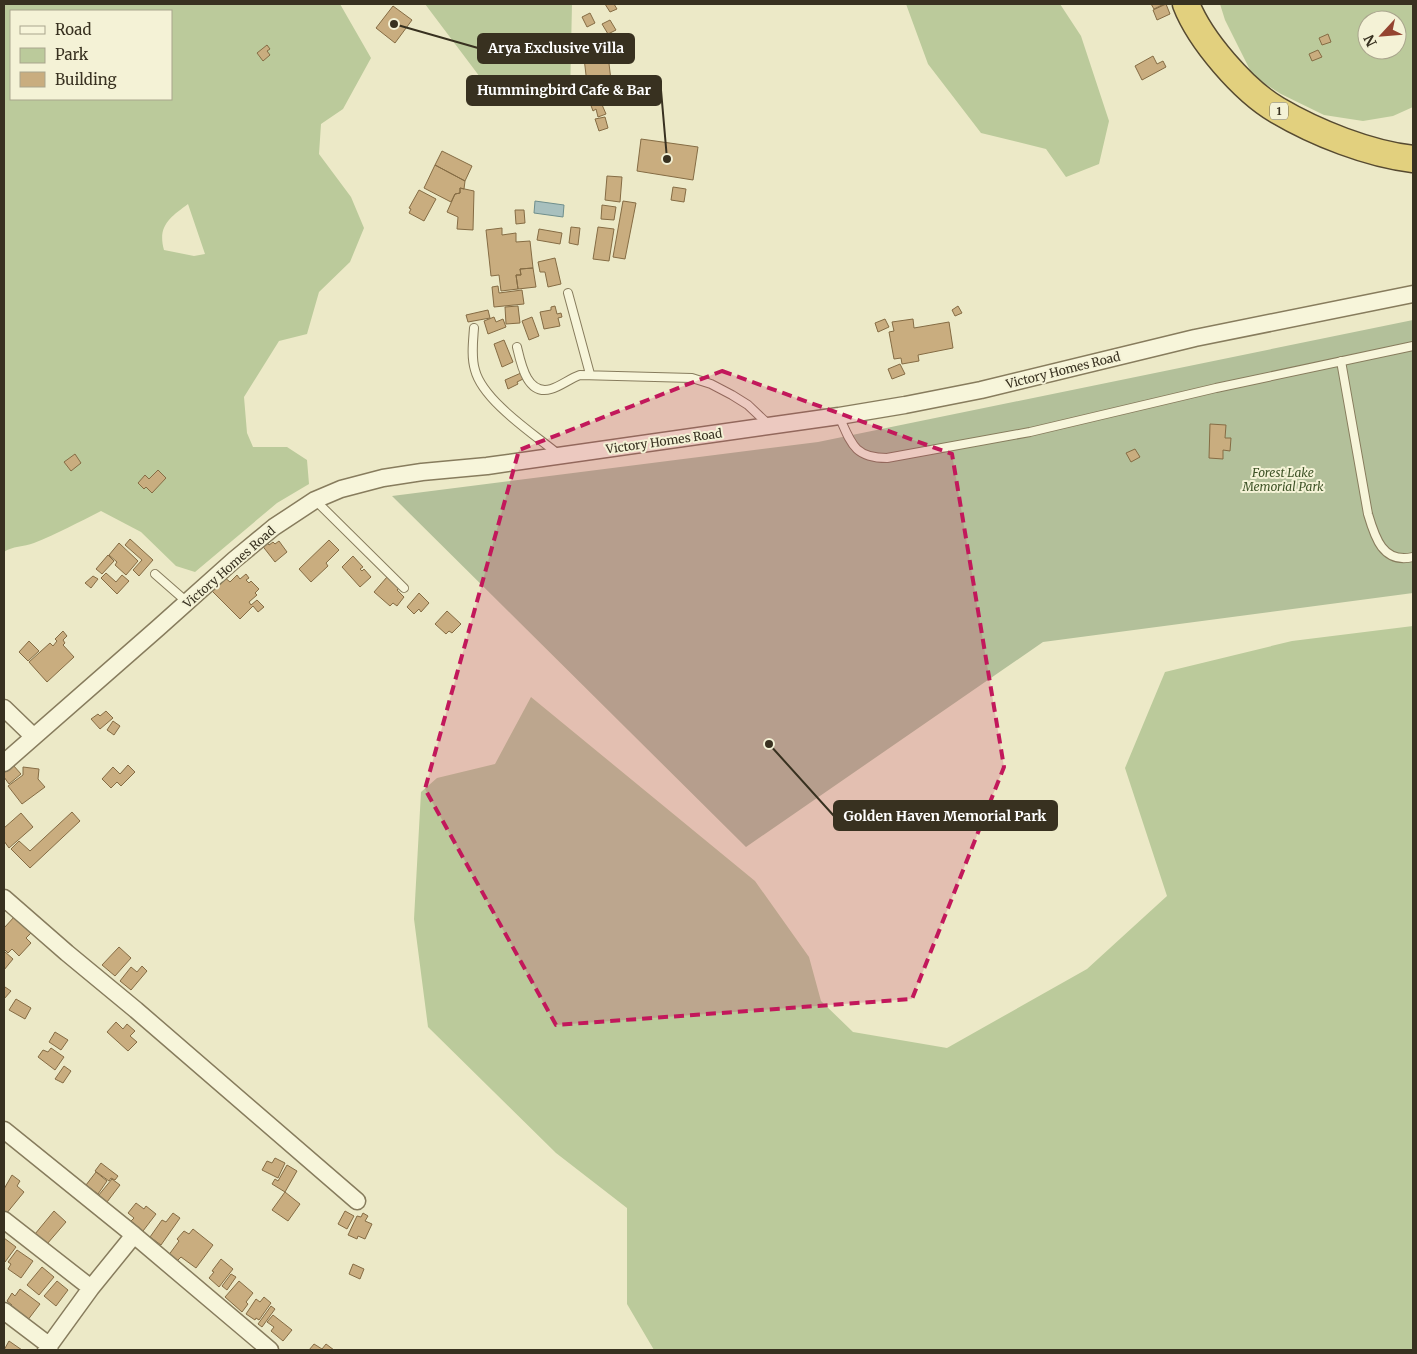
<svg xmlns="http://www.w3.org/2000/svg" width="1417" height="1354" font-family="Merriweather,serif">
	<style>
		.green { fill: #bbca9b; fill-rule: evenodd }
		.cemetery { fill: #b3c09a }
		.water { fill: #a8c0be; stroke: #6f8f8d }
		.building { fill: #c9ad7f; stroke: #856c44 }
		.lines { fill: none; stroke-linecap: round; stroke-linejoin: round }
		.service-casing { stroke: #877c5d; stroke-width: 10 }
		.minor-casing { stroke: #877c5d; stroke-width: 19 }
		.trunk-casing { stroke: #564a31; stroke-width: 29 }
		.service { stroke: #f7f5da; stroke-width: 8 }
		.minor { stroke: #f7f5da; stroke-width: 16 }
		.trunk { stroke: #e2d07e; stroke-width: 26 }
		.marked { fill: #c2185b; fill-opacity: 0.2; stroke: #c2185b; stroke-width: 4; stroke-dasharray: 10 6; stroke-linejoin: round }
		.labels { text-anchor: middle; dominant-baseline: central; stroke-width: 4; stroke-linejoin: round; paint-order: stroke }
		.shield { fill: #f4f2d6; stroke: #706b57; stroke-width: 1 }
		.shield-label { font-size: 11px; font-weight: bold; fill: #383120 }
		.street-label { font-size: 12px; fill: #383120; stroke: #f4f2d6 }
		.park-label { font-size: 12px; font-style: italic; fill: #3f5428; stroke: #f4f2d6 }
		.leader { fill: none; stroke: #383120; stroke-width: 2 }
		.callout-dot { fill: #383120; stroke: #f4f2d6; stroke-width: 2 }
		.callout { fill: #383120; stroke: #383120; stroke-width: 2 }
		.callout-label { font-size: 14px; text-anchor: middle; font-weight: bold; fill: #fff }
	</style>
	<rect width="100%" height="100%" fill="#ece9c7"/>
	<path class="green" d="M4,4H340L371,58L343,109L321,124L319,154L351,197L364,228L350,262L319,292L307,334L279,341L244,397L247,433L253,447H287L307,460L309,484L277,503L195,572L176,566L141,532L101,511C79,522 57,534 34,543C24,547 12,546 4,552ZM11,11H171V99H11ZM188,204L205,254L194,256L164,250C157,225 171,217 188,204Z
		M425,4H572L570,96L498,101Z
		M906,4H1060L1081,36L1109,121L1099,164L1066,177L1046,149L981,133L928,64Z
		M1220,4H1413V107L1393,116L1363,121L1324,115L1281,94L1253,76L1225,20ZM1367,20H1397V50H1367Z
		M1413,626V1350H654L627,1304V1208L556,1153L428,1027L414,919L421,792L437,778L495,764L531,697L755,881L809,957L821,1001L853,1032L947,1048L1087,969L1167,896L1125,768L1165,672L1292,641Z"/>
	<path class="cemetery" d="M1413,320V593L1043,642L746,847L392,496L818,442Z"/>
	<path class="water" d="M535,201L564,205L563,217L534,213Z"/>
	<path class="building" d="M605,4H614L617,9L610,12Z
		M1151,4H1162V5L1154,9Z
		M1166,4L1170,14L1157,20L1153,10Z
		M393,6L412,20L395,43L376,28Z
		M590,13L595,23L587,27L582,17Z
		M610,20L616,30L608,34L602,24Z
		M1328,34L1331,42L1322,45L1319,38Z
		M606,38L612,89L588,92L582,41Z
		M267,45L270,49L267,51L270,55L263,61L257,53Z
		M1318,50L1322,57L1312,61L1309,54Z
		M1153,56L1157,64L1163,61L1166,67L1142,80L1135,66Z
		M600,100L606,114L598,117L596,109L593,111L590,103Z
		M605,117L608,128L599,131L595,119Z
		M641,139L698,147L693,180L637,171Z
		M442,151L472,166L465,181L435,165Z
		M435,165L465,181L464,189L460,188V193L455,194L451,202L424,188Z
		M607,176L622,177L620,202L605,200Z
		M673,187L686,189L684,202L671,200Z
		M460,188L474,191L473,230L457,229L458,217L447,212L455,194L460,193Z
		M419,190L436,199L424,221L409,213L411,209L409,208Z
		M623,201L636,203L625,259L613,257Z
		M602,205L616,207L614,220L601,219Z
		M515,210H524L525,223L516,224Z
		M571,227L580,228L578,245L569,243Z
		M598,227L614,229L609,261L593,259Z
		M502,228V235L516,233V242L530,241L533,268L520,269L521,275H516L518,289L501,291L499,275L491,276L486,230Z
		M539,229L562,233L560,244L537,240Z
		M555,258L561,284L548,287L545,272H540L538,262Z
		M533,268L536,287L518,289L516,275H521L520,269Z
		M498,286L499,293L522,290L524,304L494,307L492,287Z
		M518,306L520,323L506,324L505,307Z
		M555,306L557,314L561,313L562,317L558,318L560,326L544,329L540,312L551,310V307Z
		M958,306L962,313L955,316L952,310Z
		M488,310L490,318L468,322L466,315Z
		M494,317L496,322L503,319L506,327L488,334L484,321Z
		M532,317L539,336L529,340L522,321Z
		M885,319L889,327L878,332L875,323Z
		M913,319L914,328L949,322L953,348L918,355L919,361L902,364L901,358L894,359L889,332L894,331L892,322Z
		M504,340L513,362L502,367L494,344Z
		M900,364L905,374L892,379L888,369Z
		M521,373L523,379L517,382L518,384L508,389L505,380Z
		M1210,424L1226,425L1225,438H1231L1230,451L1223,450V459L1209,458Z
		M1135,449L1140,457L1131,462L1126,453Z
		M75,454L81,463L71,471L64,462Z
		M158,470L166,478L152,493L146,487L144,489L138,483L145,475L149,479Z
		M130,539L153,560L139,576L133,570L142,560L125,545Z
		M329,540L339,550L326,563L328,566L311,582L299,569Z
		M266,541L269,545L273,542L275,544L279,541L287,552L275,562L261,544Z
		M119,543L138,561L126,575L115,565L117,562L109,555Z
		M108,555L114,561L102,574L96,569Z
		M353,556L363,567L360,569L362,571L364,569L371,577L360,587L342,567Z
		M106,573L116,582L122,575L129,581L117,594L101,578Z
		M246,574L249,578L246,580L249,583L251,581L259,589L255,593L257,595L249,602L251,605L257,600L264,607L258,612L253,606L240,619L210,589L223,576L230,582L237,575L240,579Z
		M93,576L98,579L91,588L85,583Z
		M387,577L399,588L397,590L404,597L397,606L393,603L390,606L374,592Z
		M419,593L429,603L421,612L419,609L414,614L407,607Z
		M447,611L461,624L452,633L449,631L446,634L435,624Z
		M63,631L67,636L63,640L65,643L63,645L74,657L47,682L29,662L50,643L53,646L57,641L55,639Z
		M29,641L39,651L28,661L19,652Z
		M106,711L113,718L100,729L91,719L98,714L100,716Z
		M113,721L120,726L114,735L107,730Z
		M13,765L21,774L9,784L4,777V773Z
		M128,765L135,772L121,786L117,782L111,788L102,779L113,767L120,774Z
		M23,767L39,769L38,779L45,787L22,804L8,786L23,775Z
		M72,812L80,821L30,868L11,849L19,841L30,851Z
		M21,813L33,827L9,848L4,841V828Z
		M15,916L32,932L26,938L31,943L19,956L12,949L8,953L4,949V928Z
		M119,947L131,958L115,976L102,965Z
		M4,951L13,959L4,970Z
		M142,966L147,971L131,990L120,981L131,967L137,972Z
		M5,987L11,991L4,999V989Z
		M16,999L31,1008L25,1019L9,1010Z
		M116,1022L123,1029L127,1024L135,1031L130,1036L137,1042L128,1051L107,1032Z
		M55,1032L68,1040L61,1050L49,1042Z
		M51,1048L64,1057L55,1070L38,1057L43,1050L48,1052Z
		M64,1066L71,1071L63,1083L55,1079Z
		M275,1158L285,1163L278,1178L262,1170L267,1161L272,1163Z
		M101,1163L118,1176L115,1180L111,1178L109,1181L95,1171Z
		M287,1165L297,1171L285,1192L272,1184L275,1179L278,1181Z
		M96,1172L107,1181L98,1194L86,1185Z
		M12,1175L20,1181L17,1186L24,1192L6,1214L4,1212V1189Z
		M112,1179L120,1185L107,1202L98,1196Z
		M285,1192L300,1204L288,1221L272,1210Z
		M136,1203L144,1209L146,1206L156,1214L143,1231L131,1221L134,1218L128,1213Z
		M54,1211L66,1222L47,1244L35,1234Z
		M345,1211L354,1216L347,1229L338,1224Z
		M173,1213L180,1218L161,1245L150,1237L162,1220L166,1222Z
		M363,1213L368,1216L365,1221L372,1224L365,1239L358,1236L357,1239L348,1235L357,1216L361,1217Z
		M193,1229L213,1245L196,1268L181,1257L176,1262L168,1256L179,1241L177,1239L184,1231L189,1234Z
		M4,1238L16,1247L5,1262L4,1261Z
		M17,1250L33,1261L21,1278L8,1269L11,1264L8,1262Z
		M221,1259L233,1269L219,1287L209,1278L214,1272L212,1271Z
		M353,1264L364,1269L360,1279L349,1274Z
		M42,1267L54,1277L39,1295L27,1285Z
		M231,1274L236,1277L227,1290L222,1286Z
		M57,1281L68,1290L56,1306L44,1296Z
		M239,1281L253,1293L246,1302L248,1304L242,1312L225,1297Z
		M20,1289L40,1304L27,1321L9,1308L12,1305L7,1301L12,1293L15,1296Z
		M264,1297L271,1303L259,1320L256,1318L255,1320L246,1314L256,1299L260,1302Z
		M271,1306L275,1309L262,1327L258,1324Z
		M273,1315L292,1330L283,1341L271,1331L274,1327L267,1322Z
		M9,1341L22,1350H4Z
		M314,1344L322,1349L326,1344L334,1350H309Z"/>
	<g class="lines">
		<g class="service-casing">
			<path id="service" d="M568,293L590,374
				M474,328C473,342 471,357 475,370C483,401 534,434 558,454
				M517,347C521,364 527,396 551,389C561,386 569,379 580,375L692,378L711,384L732,395L748,405L768,424
				M1341,361L1368,514C1375,538 1383,564 1413,557
				M839,416C851,443 854,458 887,458L1030,432L1216,388L1413,346
				M315,500L404,588
				M155,574L187,602"/>
		</g>
		<g class="minor-casing">
			<path id="minor" d="M4,708L33,736
				M4,763L158,628L234,560L274,527L315,500L341,489L383,478L422,472L487,466L839,416L905,405L981,390L1195,338L1413,294
				M4,898L67,953L136,1010L357,1201
				M4,1130L134,1235L270,1350
				M4,1220L91,1288
				M4,1311L50,1346
				M46,1350L91,1288L134,1235"/>
		</g>
		<g class="trunk-casing">
			<path id="trunk" d="M1186,4C1200,40 1243,90 1277,110C1316,133 1369,154 1413,159"/>
		</g>
		<use href="#service" class="service"/>
		<use href="#minor" class="minor"/>
		<use href="#trunk" class="trunk"/>
	</g>
	<path class="marked" d="M722,371L952,454L1004,767L912,999L556,1025L425,789L519,450Z"/>
	<g class="labels">
		<rect class="shield" x="1270" y="102.5" width="18" height="17" rx="4"/>
		<g class="shield-label">
			<text x="1279" y="111">1</text>
		</g>
		<g class="street-label">
			<text transform="translate(1063 370) rotate(-14)">Victory Homes Road</text>
			<text transform="translate(664 441) rotate(-8)">Victory Homes Road</text>
			<text transform="translate(229 567) rotate(-41)">Victory Homes Road</text>
		</g>
		<g class="park-label">
			<text x="1283" y="472">Forest Lake<tspan x="1283" dy="14">Memorial Park</tspan></text>
		</g>
	</g>
	<path class="leader" d="M394 24L478 48M667 159L661 90M769 744L834 816"/>
	<g class="callout-dot">
		<circle cx="394" cy="24" r="5"/>
		<circle cx="667" cy="159" r="5"/>
		<circle cx="769" cy="744" r="5"/>
	</g>
	<g class="callout">
		<rect x="478" y="34" width="156" height="29" rx="5"/>
		<rect x="467" y="76" width="194" height="29" rx="5"/>
		<rect x="834" y="801" width="223" height="29" rx="5"/>
	</g>
	<g class="callout-label">
		<text x="556" y="53">Arya Exclusive Villa</text>
		<text x="564" y="95">Hummingbird Cafe &amp; Bar</text>
		<text x="945" y="821">Golden Haven Memorial Park</text>
	</g>
	<rect width="1417" height="1354" fill="none" stroke="#383120" stroke-width="10"/>
	<rect x="10" y="10" width="162" height="90" fill="#f4f2d6" stroke="#a9a58d"/>
	<rect x="20" y="26" width="25" height="8" fill="#f7f5da" stroke="#a9a58d"/>
	<text x="55" y="35" font-size="15" fill="#383120">Road</text>
	<rect x="20" y="48" width="25" height="15" fill="#bbca9b" stroke="#a9a58d"/>
	<text x="55" y="60" font-size="15" fill="#383120">Park</text>
	<rect x="20" y="72" width="25" height="15" fill="#c9ad7f" stroke="#a9a58d"/>
	<text x="55" y="85" font-size="15" fill="#383120">Building</text>
	<g transform="translate(1382 35) rotate(244)"><circle r="24" fill="#f4f2d6" stroke="#a9a58d"/>
	<path d="M0-4L9 19L0 12L-9 19Z" fill="#944430"/>
	<text y="-8" font-size="14" font-weight="bold" text-anchor="middle" fill="#383120">N</text>
	</g>
</svg>
